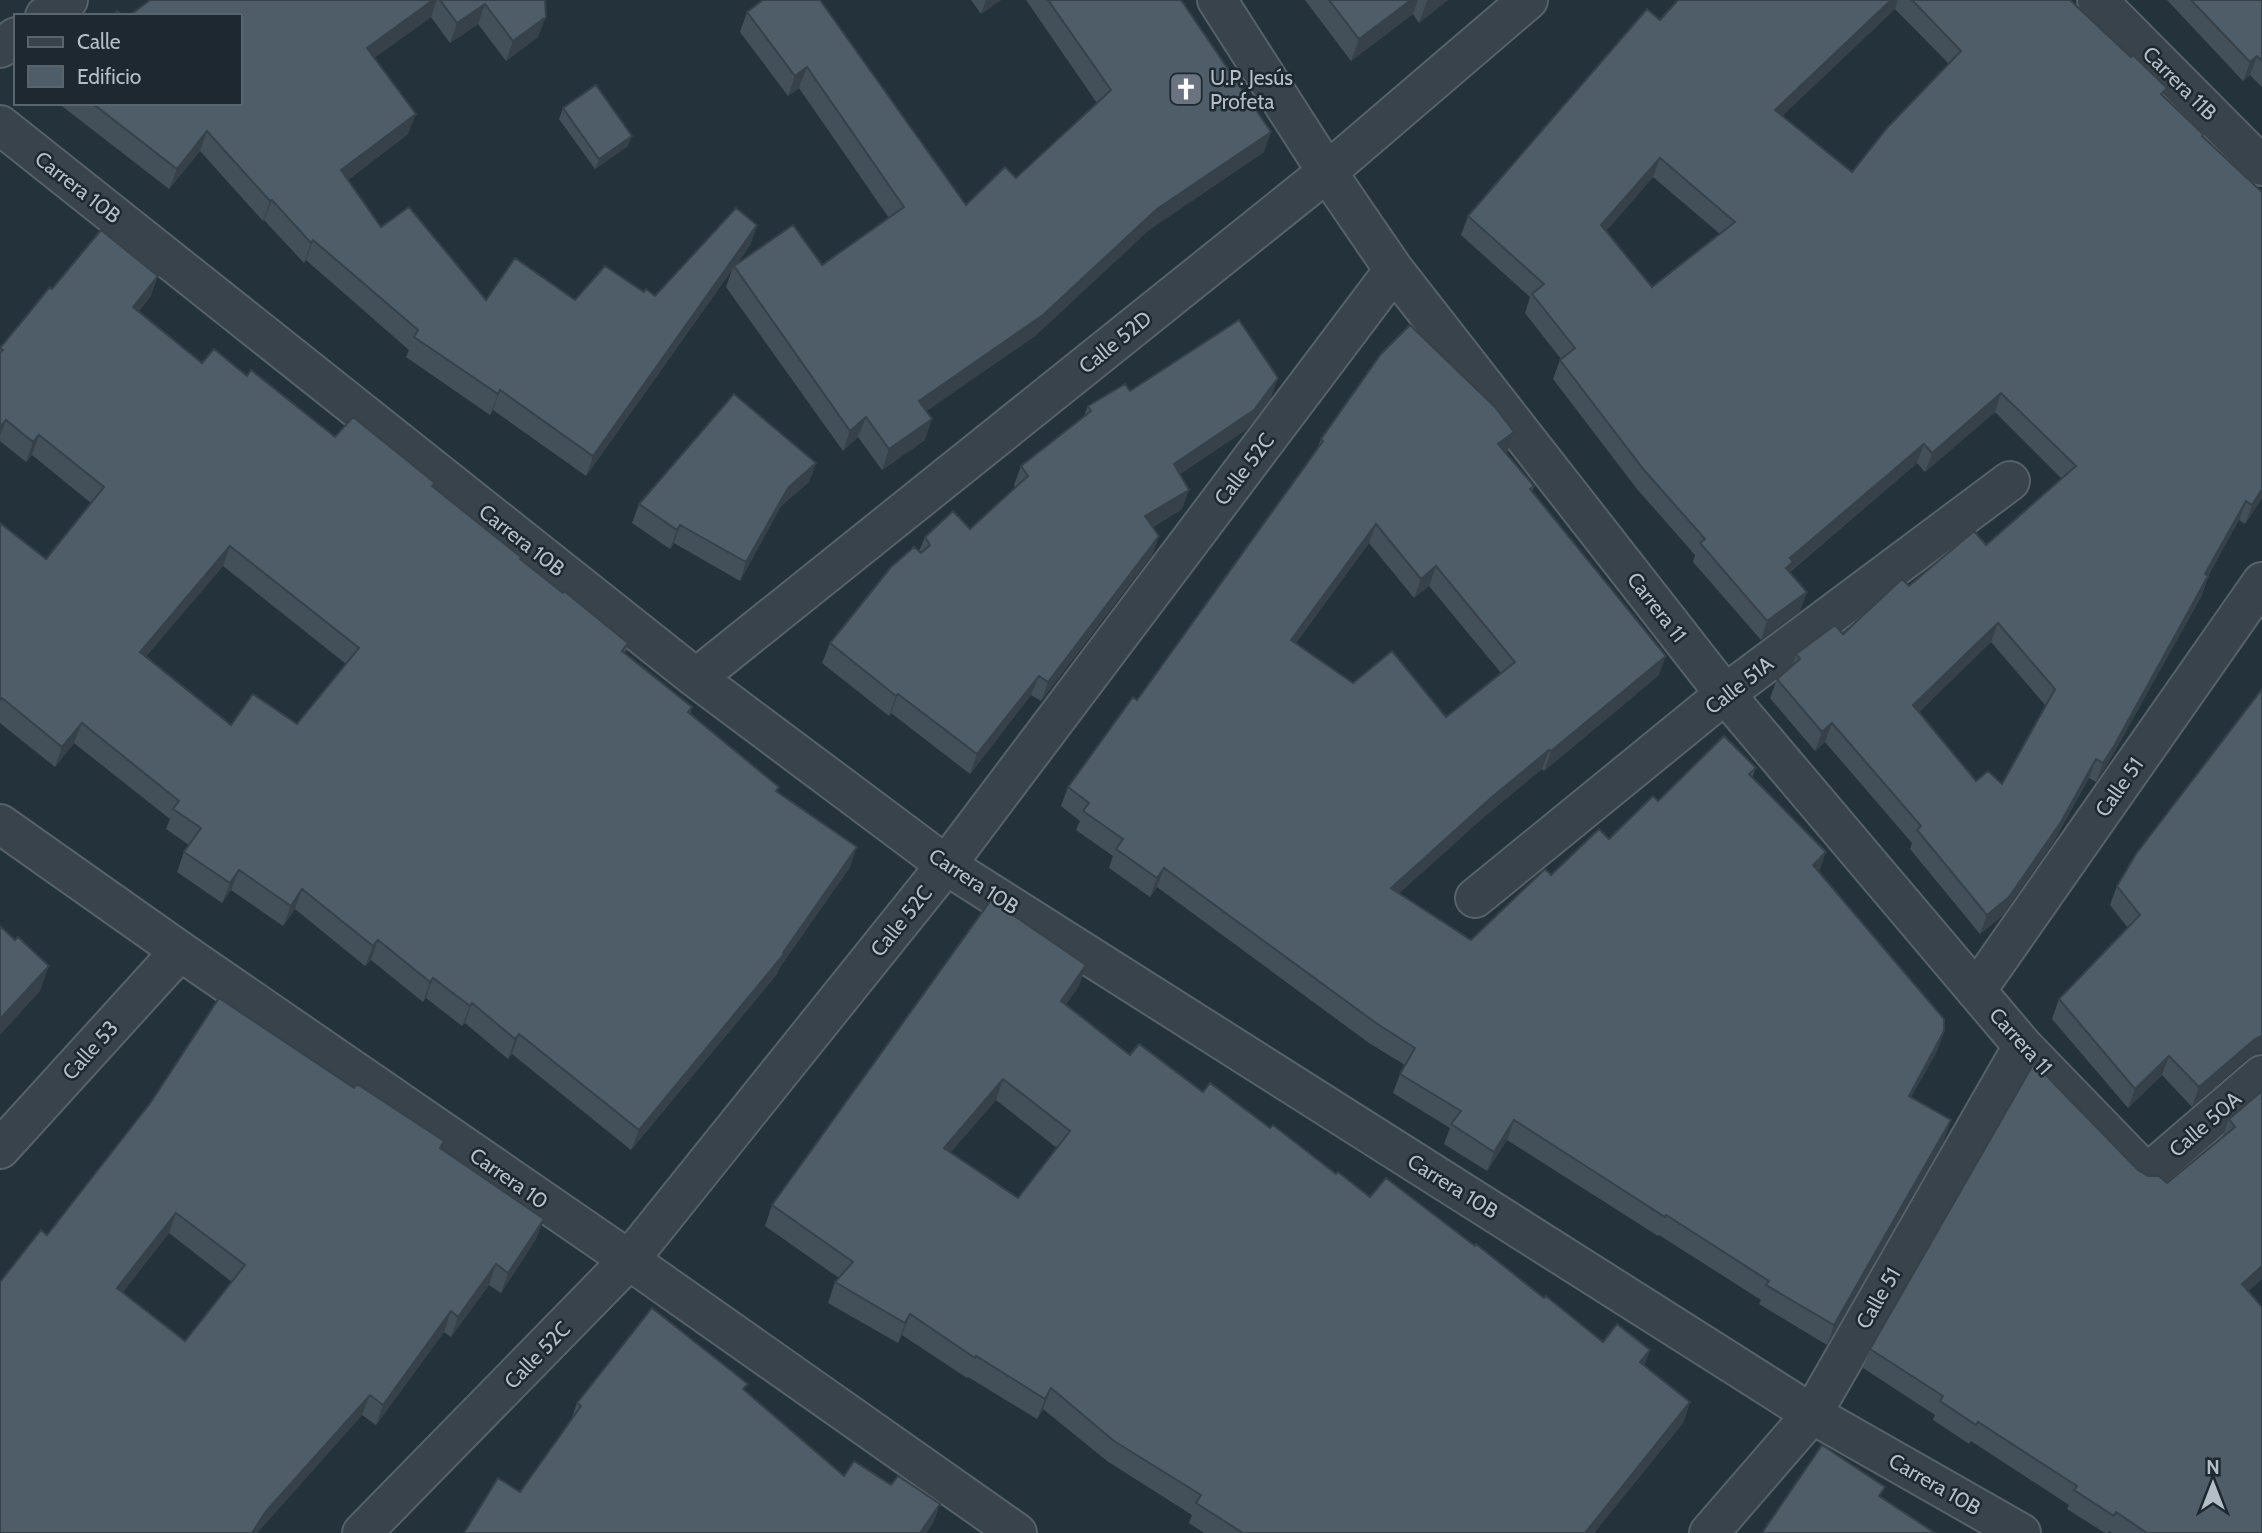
<svg xmlns="http://www.w3.org/2000/svg" width="2262" height="1533" font-family="Cabin,sans-serif">
	<style>
		.lines { fill: none; stroke-linecap: round; stroke-linejoin: round }
		.minor-casing { stroke: #566169; stroke-width: 42 }
		.minor { stroke: #38434b; stroke-width: 38 }
		.wall { fill: #445059; fill-rule: evenodd }
		.shaded-wall { fill: #374149 }
		.building { fill: #4f5d68; stroke: #374149; stroke-width: 2; fill-rule: evenodd }
		.labels { text-anchor: middle; dominant-baseline: central; stroke-width: 5; stroke-linejoin: round; paint-order: stroke }
		.poi-label { font-size: 21px; fill: #b3bec7; stroke: #1d2830; text-anchor: start }
		.street-label { font-size: 21px; fill: #b3bec7; stroke: #1d2830 }
	</style>
	<rect width="100%" height="100%" fill="#24323b"/>
	<g class="lines">
		<g class="minor-casing">
			<path id="minor" d="M1217,0L1327,172L1394,270L1725,694L2023,1046L2147,1174L2262,1075
				M2097,0L2262,166
				M45,16L68,0
				M0,48L16,37
				M0,125L696,678L946,865L1812,1414L2021,1533
				M696,678L1327,172L1528,0
				M0,824L180,951L629,1260L1017,1533
				M1475,898L1725,694L2010,481
				M1976,991L2262,582
				M0,1149L180,951
				M362,1533L629,1260L946,865L1394,270
				M1709,1533L1812,1414L2023,1046"/>
		</g>
		<use href="#minor" class="minor"/>
	</g>
	<path class="wall" d="M150,0H545L538,37L506,61L478,24L450,43L431,17L374,58L408,134L348,180L381,227L486,300H575L644,292L655,296L757,225L750,245L736,265H822L889,218L799,88L788,96L740,32L747,12L966,205L1016,178L1097,103L1026,0H1181L1264,152L1149,230L1035,336L926,411L925,440L882,470L858,437L843,451L726,287L732,270L586,476L493,410L490,415L406,357L409,350L306,260L304,263L264,220L263,221L200,151L169,189L58,103H240Z
		M971,0H1001L981,14Z
		M1305,0H1448L1419,23L1413,14L1351,61Z
		M1678,0H2070L2164,97L2203,134L2202,136L2262,498L2245,524L2239,520L2208,576L2202,595L2107,765L2096,782L2089,778L2054,841L2002,916L1980,934L1910,849L1912,843L1825,742L1815,751L1770,698L1777,679L1792,666L1796,654L1843,634L1909,586L1986,545L2062,479L1995,412L1925,472L1917,463L1790,572L1807,592L1800,611L1761,640L1693,562L1695,555L1637,489L1553,379L1560,360L1561,359L1525,313L1530,297L1461,235L1468,216L1660,20ZM1895,9L1949,64L1852,172L1782,116ZM1653,177L1720,234L1652,287L1606,231ZM1991,642L2046,706L2002,784L1976,781L1919,712Z
		M2167,0H2262V87L2250,75L2243,81Z
		M563,108L628,146L595,169L559,119Z
		M50,287L52,289L151,296L139,311L202,363L247,376L335,437L433,487L520,559L628,643L625,653L692,707L690,714L778,792L850,867L780,967L777,974L631,1150L512,1054L508,1059L465,1023L462,1026L426,998L423,1002L371,960L365,966L295,909L283,926L231,890L222,903L177,872L184,852L189,845L166,829L170,819L74,743L55,767L0,723V523L46,559L91,503L32,455L26,462L0,441V349ZM223,566L346,664L297,724L231,725L146,656Z
		M1130,391L1271,398L1247,429L1180,474L1182,509L1153,527L1159,536L1152,555L1041,701L1031,695L970,774L891,713L889,716L822,663L830,643L919,551L925,537L970,529L1015,488L1014,485L1021,466L1084,416L1088,406Z
		M1514,432L1507,452L1506,453L1534,486L1532,492L1659,675L1544,771L1542,769L1485,816L1399,893L1471,940L1551,875L1609,839L1658,801L1756,768L1752,777L1818,872L1944,1031L1937,1051L1911,1097L1944,1140L1827,1345L1759,1304L1761,1300L1659,1235L1658,1236L1507,1140L1487,1171L1444,1144L1450,1128L1393,1093L1400,1074L1405,1065L1369,1043L1157,887L1150,897L1109,868L1113,856L1076,830L1080,821L1061,806L1068,787L1137,700L1317,449L1321,439ZM1369,543L1414,598L1429,586L1501,673L1446,717L1353,683L1296,643Z
		M816,463L809,482L781,506L740,581L674,543L670,549L632,523L639,504Z
		M2117,886L2259,1053L2248,1058L2192,1107L2162,1075L2128,1108L2052,1019L2059,999L2128,928L2110,905Z
		M1079,986L1066,1004L1130,1055L1270,1128L1370,1197L1544,1298L1603,1342L1650,1350L1644,1366L1690,1402L1683,1423L1594,1533H1204L1189,1523L1192,1515L1107,1461L1043,1409L1037,1419L968,1377L967,1378L902,1335L898,1343L828,1303L835,1282L839,1278L765,1226L772,1205ZM996,1100L1057,1148L1018,1198L950,1153Z
		M2262,1091V1279L2248,1291L2262,1533H2112L2109,1531L2108,1533H2105L2067,1509L2069,1505L1971,1441L1969,1444L1933,1420L1935,1415L1863,1368L1870,1349L2138,1170L2148,1176L2167,1183L2222,1138L2229,1119Z
		M441,1149L536,1239L501,1293L489,1285L451,1337L444,1332L376,1425L362,1415L257,1533H0L47,1235ZM169,1233L232,1282L185,1341L122,1293Z
		M745,1391L844,1476L891,1485L940,1504L933,1523L926,1533H464L520,1492L571,1420L577,1403Z"/>
	<path class="shaded-wall" d="M433,0H437L431,17L359,69L367,48Z
		M986,0H1001L981,14Z
		M1411,0H1418L1413,14L1351,61L1359,39Z
		M1428,0H1448L1419,23L1427,1Z
		M1891,0H1898L1895,9L1768,129L1775,110Z
		M485,4L478,24L450,43L457,23Z
		M546,17L538,37L506,61L513,41Z
		M2257,56L2250,75L2243,81L2250,62Z
		M807,67L799,88L788,96L795,76Z
		M416,114L408,134L333,191L341,170Z
		M207,131L200,151L169,189L177,169Z
		M1271,132L1264,152L1149,230L1035,336L911,422L919,401L1157,209Z
		M632,136L628,146L595,169L599,159Z
		M1660,158L1653,177L1594,244L1601,225Z
		M272,200L264,220L263,221L270,201Z
		M757,225L750,245L734,267V266L732,270L586,476L593,456Z
		M313,240L306,260L304,263L311,243Z
		M158,276L151,296L126,327L133,307Z
		M1278,378L1271,398L1247,429L1166,483L1174,464Z
		M500,390L493,410L490,415L498,394Z
		M2001,393L1995,412L1925,472L1932,453Z
		M866,417L858,437L843,451L850,431Z
		M932,419L925,440L882,470L889,449Z
		M6,420L0,436V427Z
		M1514,432L1507,452L1491,463L1498,444Z
		M39,435L32,455L26,462L33,442Z
		M1924,444L1917,463L1789,572L1779,587L1790,558Z
		M816,463L809,482L781,506L740,581L746,562L788,488Z
		M2262,489V498L2245,524L2252,505Z
		M1189,490L1182,509L1138,535L1145,516Z
		M2246,501L2239,520L2198,593L2205,574Z
		M1376,524L1369,543L1284,659L1291,640Z
		M680,525L674,543L670,549L677,530Z
		M1159,536L1152,555L1041,701L1048,682Z
		M230,546L223,566L133,672L140,652Z
		M1436,566L1429,586L1414,598L1421,579Z
		M2208,576L2202,595L2107,765L2096,782L2103,763Z
		M1807,592L1800,611L1761,640L1767,621Z
		M1998,623L1991,642L1906,724L1913,705Z
		M1666,656L1659,675L1544,771L1551,751Z
		M1039,676L1031,695L970,774L977,754Z
		M898,694L891,713L889,716L896,696Z
		M82,723L74,743L55,767L62,747Z
		M1832,723L1825,742L1815,751L1822,732Z
		M1549,750L1542,769L1485,816L1384,907L1391,888L1492,797Z
		M2096,759L2089,778L2054,841L2002,916L1980,934L1987,915Z
		M857,847L850,867L780,967L777,974L631,1150L639,1130L783,953Z
		M1826,852L1819,872L1813,865Z
		M1164,868L1157,887L1150,897L1157,878Z
		M239,870L231,890L222,903L230,883Z
		M302,889L295,909L283,926L291,906Z
		M378,940L371,960L365,966L373,946Z
		M1086,965L1079,986L1054,1021L1061,1001Z
		M49,966L40,991L0,1035V1019Z
		M433,978L426,998L423,1002L430,982Z
		M472,1003L465,1023L462,1026L470,1006Z
		M1944,1031L1937,1051L1901,1115L1909,1096Z
		M519,1034L512,1054L508,1059L515,1039Z
		M2262,1036V1054L2259,1053L2248,1058L2192,1107L2199,1087L2255,1039Z
		M2169,1056L2162,1075L2128,1108L2135,1089Z
		M1003,1079L996,1100L936,1169L944,1148Z
		M1514,1120L1507,1140L1487,1171L1494,1152Z
		M1951,1120L1944,1140L1827,1345L1834,1325Z
		M176,1213L169,1233L110,1309L117,1288Z
		M544,1219L536,1239L501,1293L508,1273Z
		M496,1264L489,1285L451,1337L458,1317Z
		M2262,1266V1279L2235,1303L2242,1284Z
		M451,1311L444,1332L376,1425L383,1405Z
		M910,1314L902,1335L898,1343L905,1323Z
		M1650,1350L1642,1371L1640,1362Z
		M1051,1388L1043,1409L1037,1419L1045,1399Z
		M370,1395L362,1415L257,1533H252L266,1511Z
		M1690,1402L1683,1423L1594,1533H1585Z
		M940,1504L933,1523L926,1533H920Z"/>
	<path class="building" d="M150,0H433L367,48L416,114L341,170L381,227L409,207L486,300L515,258L575,300L605,266L644,292L646,289L655,296L736,208L757,225L593,456L500,390L498,394L414,337L418,330L313,240L311,243L272,200L270,201L207,131L177,169L92,103H240V16H129Z
		M440,0H545L546,17L513,41L485,4L457,23Z
		M763,0H820L966,205L1005,167L1016,178L1111,90L1048,0H1181L1271,132L1157,209L1043,315L919,401L932,419L889,449L866,417L850,431L734,266L793,225L822,265L904,207L807,67L795,76L747,12Z
		M1329,0H1411L1359,39Z
		M1678,0H1891L1775,110L1852,172L1887,128L1961,51L1912,0H2070L2131,57L2133,55L2167,88L2161,94L2203,134L2202,136L2262,192V489L2252,505L2246,501L2205,574L2208,576L2114,746L2103,763L2096,759L2061,822L2009,897L1987,915L1917,830L1921,826L1832,723L1822,732L1777,679L1800,659L1796,654L1835,625L1843,634L1902,579L1909,586L1974,531L1986,545L2076,466L2001,393L1932,453L1924,444L1790,558L1793,562L1786,568L1807,592L1767,621L1700,543L1705,539L1644,470L1560,360L1575,348L1532,294L1544,284L1468,216L1647,9L1660,20ZM1660,158L1735,222L1652,287L1601,225ZM1998,623L2055,689L2002,784L1988,771L1976,781L1913,705Z
		M2191,0H2262V61L2257,56L2250,62Z
		M117,11L123,16H114Z
		M596,85L632,136L599,159L563,108Z
		M101,230L158,276L133,307L202,363L214,349L247,376L251,370L335,437L353,417L435,483L432,486L521,557L520,559L563,593L564,591L628,643L622,651L692,707L688,712L779,787L776,791L857,847L783,953L784,954L639,1130L519,1034L515,1039L472,1003L470,1006L433,978L430,982L378,940L373,946L302,889L291,906L239,870L230,883L184,852L201,828L173,809L179,801L82,723L62,747L2,698L0,700V523L46,559L104,487L39,435L33,442L6,420L0,427V353L3,350L0,348L50,287L52,289ZM230,546L359,648L297,724L253,694L231,725L140,652Z
		M1239,320L1278,378L1254,410L1174,464L1189,490L1145,516L1159,536L1048,682L1039,676L977,754L898,694L896,696L830,643L891,567L914,547L921,553L930,545L925,537L953,511L970,529L1028,476L1021,466L1091,411L1088,406L1125,384L1130,391Z
		M1410,325L1495,407L1514,432L1498,444L1534,486L1530,489L1666,656L1551,751L1549,750L1492,797L1391,888L1471,940L1545,869L1551,875L1599,829L1609,839L1653,796L1658,801L1724,736L1756,768L1749,774L1826,852L1813,865L1944,1019V1031L1909,1096L1951,1120L1834,1325L1766,1285L1769,1281L1666,1215L1665,1217L1514,1120L1494,1152L1451,1124L1461,1111L1400,1074L1415,1048L1376,1023L1164,868L1157,878L1116,849L1123,839L1083,811L1089,803L1068,787L1133,697L1137,700L1323,441L1321,439L1381,354ZM1376,524L1421,579L1436,566L1515,662L1446,717L1392,651L1353,683L1291,640Z
		M734,394L816,463L788,488L746,562L680,525L677,530L639,504Z
		M2262,689V1036L2255,1039L2199,1087L2169,1056L2135,1089L2059,999L2140,915L2117,886L2136,854Z
		M991,900L1086,965L1061,1001L1130,1055L1139,1044L1203,1092L1210,1083L1270,1128L1273,1125L1336,1174L1338,1172L1370,1197L1386,1178L1475,1246L1476,1244L1544,1298L1546,1296L1603,1342L1617,1324L1650,1350L1640,1362L1690,1402L1585,1533H1243L1196,1503L1201,1495L1114,1441L1051,1388L1045,1399L976,1356L975,1358L910,1314L905,1323L835,1282L853,1262L772,1205ZM1003,1079L1070,1131L1018,1198L944,1148Z
		M0,926L15,940L18,937L49,966L0,1019Z
		M219,998L354,1088L357,1084L444,1141L440,1148L544,1219L508,1273L496,1264L458,1317L451,1311L383,1405L370,1395L266,1511L252,1533H0V1282L41,1230L47,1235L151,1102ZM176,1213L245,1265L185,1341L117,1288Z
		M2034,1063L2138,1170L2148,1176H2159L2167,1183L2235,1127L2229,1119L2262,1091V1266L2242,1284L2262,1307V1533H2147L2116,1512L2114,1516L2074,1490L2077,1486L1978,1422L1976,1425L1940,1401L1943,1396L1870,1349Z
		M652,1308L748,1384L743,1389L844,1476L854,1461L891,1485L898,1476L940,1504L920,1533H464L498,1478L520,1492L581,1406L577,1403Z
		M1822,1445L1885,1487L1879,1496L1935,1533H1762Z"/>
	<defs>
		<g id="church-square" transform="scale(1.75)"><rect x="-9" y="-9" width="18" height="18" rx="4" fill="#6b7280" stroke="#1d2830"/><path d="M-1.2-6h2.4v3.5h3.3v2.4h-3.3V6h-2.4V-.1h-3.3v-2.4h3.3Z" fill="#fff"/></g>
	</defs>
	<g fill-rule="evenodd">
		<use href="#church-square" x="1186" y="89"/>
	</g>
	<g class="labels">
		<g class="poi-label">
			<text x="1210" y="77">U.P. Jesús<tspan x="1210" dy="24">Profeta</tspan></text>
		</g>
		<g class="street-label">
			<text transform="translate(2180 83) rotate(45)">Carrera 11B</text>
			<text transform="translate(78 187) rotate(38)">Carrera 10B</text>
			<text transform="translate(1115 342) rotate(-39)">Calle 52D</text>
			<text transform="translate(1244 469) rotate(-53)">Calle 52C</text>
			<text transform="translate(522 540) rotate(38)">Carrera 10B</text>
			<text transform="translate(1657 607) rotate(52)">Carrera 11</text>
			<text transform="translate(1739 685) rotate(-38)">Calle 51A</text>
			<text transform="translate(2119 787) rotate(-55)">Calle 51</text>
			<text transform="translate(974 881) rotate(33)">Carrera 10B</text>
			<text transform="translate(901 921) rotate(-51)">Calle 52C</text>
			<text transform="translate(2021 1041) rotate(48)">Carrera 11</text>
			<text transform="translate(90 1050) rotate(-48)">Calle 53</text>
			<text transform="translate(2205 1124) rotate(-41)">Calle 50A</text>
			<text transform="translate(509 1178) rotate(35)">Carrera 10</text>
			<text transform="translate(1453 1186) rotate(32)">Carrera 10B</text>
			<text transform="translate(1878 1298) rotate(-60)">Calle 51</text>
			<text transform="translate(537 1355) rotate(-46)">Calle 52C</text>
			<text transform="translate(1935 1484) rotate(30)">Carrera 10B</text>
		</g>
	</g>
	<rect x="14" y="14" width="228" height="91" fill="#1d2830" stroke="#59646c" stroke-width="2"/>
	<rect x="28" y="37" width="35" height="10" fill="#38434b" stroke="#59646c" stroke-width="2"/>
	<text x="77" y="49" font-size="21" fill="#b3bec7">Calle</text>
	<rect x="28" y="66" width="35" height="21" fill="#4f5d68" stroke="#59646c" stroke-width="2"/>
	<text x="77" y="84" font-size="21" fill="#b3bec7">Edificio</text>
	<g transform="translate(2213 1484)" stroke="#1d2830" stroke-width="5" paint-order="stroke">
	<path d="M0-5L12 26L0 18L-12 26Z" fill="#b3bec7"/>
	<text y="-10" font-size="19" font-weight="bold" text-anchor="middle" fill="#b3bec7">N</text>
	</g>
</svg>
